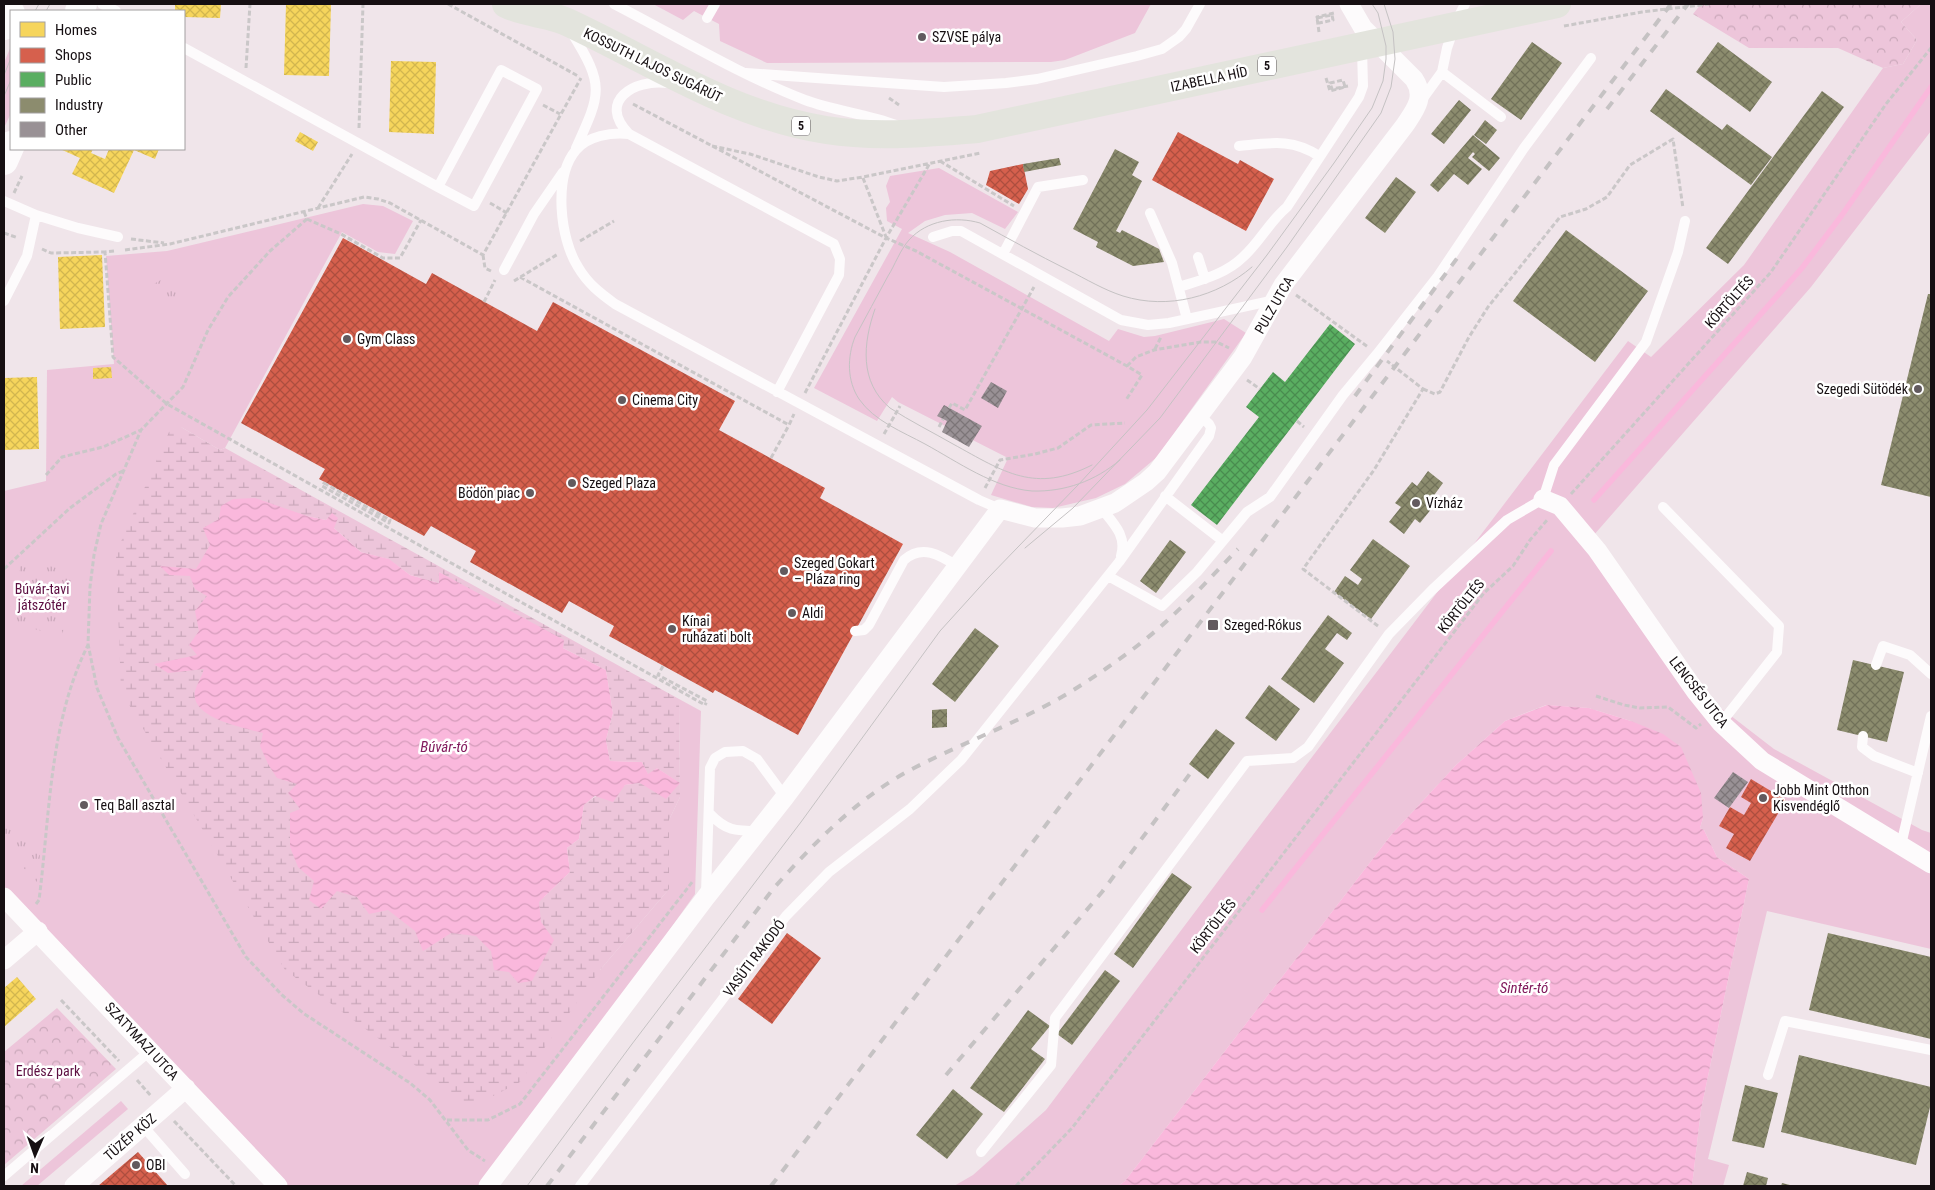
<svg xmlns="http://www.w3.org/2000/svg" width="1935" height="1190" font-family="'Roboto Condensed',sans-serif">
	<style>
		.green { fill: #edc5da }
		.forest { fill: url(#forest-crowns) }
		.wetland { fill: url(#wetland-marsh); fill-rule: evenodd }
		.park { fill: url(#park-tufts) }
		.water { fill: url(#water-waves) }
		.homes { fill: url(#homes-cross-hatch) }
		.shops { fill: url(#shops-cross-hatch) }
		.public { fill: url(#public-cross-hatch) }
		.industry { fill: url(#industry-cross-hatch) }
		.lines { fill: none; stroke-linecap: round; stroke-linejoin: round }
		.stream { stroke: #fab8dc; stroke-width: 5.5 }
		.building { fill: url(#building-cross-hatch) }
		.path { stroke: #cac7c8; stroke-width: 3; stroke-dasharray: 5 2.5; stroke-linecap: butt }
		.service { stroke: #fdfbfc; stroke-width: 10 }
		.minor { stroke: #fdfbfc; stroke-width: 19 }
		.secondary { stroke: #fdfbfc; stroke-width: 28 }
		.primary { stroke: #e3e4dd; stroke-width: 28 }
		.tram { stroke: #c5c2c3; stroke-width: 1 }
		.rail { stroke: #c5c2c3; stroke-width: 4; stroke-dasharray: 9 9; stroke-linecap: butt }
		.poi-dot { fill: #625a5e; stroke: #fff; stroke-width: 2 }
		.labels { text-anchor: middle; dominant-baseline: central; stroke-width: 5; stroke-linejoin: round; paint-order: stroke }
		.shield { fill: #fff; stroke: #5c5759; stroke-width: 1 }
		.shield-label { font-size: 12px; font-weight: bold; fill: #160f12 }
		.poi-label { font-size: 14px; fill: #160f12; stroke: #fff; text-anchor: start }
		.street-label { font-size: 14px; fill: #160f12; stroke: #fff }
		.park-label { font-size: 14px; fill: #5d0f42; stroke: #fff }
		.water-label { font-size: 15px; font-style: italic; fill: #821a5d; stroke: #fff }
	</style>
	<defs>
		<pattern id="forest-crowns" width="20" height="18" patternUnits="userSpaceOnUse" patternTransform="scale(1.25)"><rect width="20" height="18" fill="#edc5da"/><path d="M2 6a3 3 0 1 1 6 0M12 15a3 3 0 1 1 6 0" fill="none" stroke="#caa8ba"/></pattern>
		<pattern id="wetland-marsh" width="20" height="14" patternUnits="userSpaceOnUse" patternTransform="scale(1.25)"><rect width="20" height="14" fill="#edc5da"/><path d="M1 5h8M5 5V1M11 12h8M15 12V8" fill="none" stroke="#caa8ba"/></pattern>
		<pattern id="park-tufts" width="24" height="20" patternUnits="userSpaceOnUse" patternTransform="scale(1.25)"><rect width="24" height="20" fill="#edc5da"/><path d="M3 7l-1-3M5 7V3M7 7l1-3M15 17l-1-3M17 17v-4M19 17l1-3" fill="none" stroke="#caa8ba"/></pattern>
		<pattern id="water-waves" width="16" height="10" patternUnits="userSpaceOnUse" patternTransform="scale(1.25)"><rect width="16" height="10" fill="#fab8dc"/><path d="M0 5q4-4 8 0t8 0" fill="none" stroke="#d69dbc"/></pattern>
		<pattern id="homes-cross-hatch" width="8" height="8" patternUnits="userSpaceOnUse" patternTransform="scale(1.25)"><rect width="8" height="8" fill="#f6d55c"/><path d="M0 0l8 8M0 8l8-8" fill="none" stroke="#d2b64f"/></pattern>
		<pattern id="shops-cross-hatch" width="8" height="8" patternUnits="userSpaceOnUse" patternTransform="scale(1.25)"><rect width="8" height="8" fill="#d6604d"/><path d="M0 0l8 8M0 8l8-8" fill="none" stroke="#ad4e3f"/></pattern>
		<pattern id="public-cross-hatch" width="8" height="8" patternUnits="userSpaceOnUse" patternTransform="scale(1.25)"><rect width="8" height="8" fill="#5aae61"/><path d="M0 0l8 8M0 8l8-8" fill="none" stroke="#498c4f"/></pattern>
		<pattern id="industry-cross-hatch" width="8" height="8" patternUnits="userSpaceOnUse" patternTransform="scale(1.25)"><rect width="8" height="8" fill="#8c8c6e"/><path d="M0 0l8 8M0 8l8-8" fill="none" stroke="#717159"/></pattern>
		<pattern id="building-cross-hatch" width="8" height="8" patternUnits="userSpaceOnUse" patternTransform="scale(1.25)"><rect width="8" height="8" fill="#999195"/><path d="M0 0l8 8M0 8l8-8" fill="none" stroke="#7c7578"/></pattern>
	</defs>
	<rect width="100%" height="100%" fill="#f0e5ea"/>
	<path class="green" d="M653,4H1151L1135,33L1065,60L1051,62L767,63L720,41L719,24L694,11L683,20Z
		M1921,4H1931V131L1811,287L1593,536L1713,702L1774,749L1922,830L1931,833V949L1767,911L1708,1159L1729,1165L1723,1186H1692L1701,1110L1749,879L1717,857L1704,830L1700,828L1703,818L1631,721L1589,708L1546,705L1505,721L1456,765L1391,835L1125,1181L1118,1186H954L973,1175L1046,1110L1246,844L1628,341L1651,357L1744,265L1883,68L1903,64L1917,40L1901,22Z
		M11,46V113L4,128V63Z
		M939,168L1018,212L1005,229L972,213L945,215L925,221L908,233L950,252L1109,341L1118,329L1144,337L1155,336L1224,319L1246,333L1157,457L1125,484L1096,498L1053,508L1032,507L991,495L1008,458L898,402L892,397L877,421L814,388L902,229L887,221L886,208L890,202L886,186L890,176Z
		M363,204L383,206L413,221L395,254L378,252L342,232L225,448L220,450L181,427L600,970L669,889V820L680,797L679,699L701,711L695,894L488,1186H278L4,897V491L46,481L47,370L114,364L106,256L167,251Z
		M121,1101L128,1109L37,1186H21Z"/>
	<path class="forest" d="M1701,4H1921L1901,22L1917,40L1903,64L1883,68L1838,48H1749L1693,14Z
		M57,1008L116,1069L4,1165V1052Z"/>
	<path class="wetland" d="M181,427L220,450L225,448L679,699L680,797L669,820V889L600,970L520,1082L472,1107L285,970L121,691L116,553L169,432ZM332,514L334,528L361,552L388,559L410,575L439,583V572L563,648L606,670L613,713L606,740L610,761L642,762L648,775L657,768L679,783C668,784 653,782 641,783C621,784 599,792 584,805L579,839L567,848L570,872L539,902L541,922L491,951L476,936L451,933L423,951L415,931L388,910L369,914L357,897L337,891L314,881L298,867L300,809L297,784L263,733L219,721L194,692L204,669L168,673L155,664L198,655L189,645L199,631L195,611L208,595L195,589L190,576L161,566L196,569L210,545L219,519L307,516L326,520Z"/>
	<path class="park" d="M173,273L186,295L165,307L152,285Z
		M22,559L77,573L62,636L7,622Z
		M4,809L40,849L39,879L37,882L4,847Z"/>
	<path class="water" d="M255,498L307,516L326,520L332,513L338,518L334,528L361,552L389,559L410,575L439,583V572L564,640L563,648L606,670L613,713L606,740L610,761L642,762L648,774L657,768L680,783L666,799L640,783L625,785L613,802L595,796L584,805L579,839L567,848L570,872L539,902L541,922L554,940L532,981L518,983L509,972L494,970L491,951L476,936L451,933L423,951L415,931L388,910L369,914L357,897L337,891L321,909L309,900L314,881L298,867L290,847V813L300,809L288,793L297,784L277,778L268,764L260,746L263,733C245,728 189,718 195,691C197,684 202,676 204,669L168,673L154,664L197,655L189,645L199,631L195,611L207,596L195,589L190,576L169,575L160,566L196,569L210,545L203,528L219,519L221,506L233,499Z
		M1547,705L1589,708L1631,721L1663,734L1681,747L1701,793L1703,818L1700,828L1704,830L1717,857L1749,879L1701,1110L1692,1186H1118L1125,1181L1391,835L1456,765L1505,721Z"/>
	<path class="homes" d="M175,4H221L220,18L184,17V11H175Z
		M286,4L331,5L329,76L284,75Z
		M391,61L436,62L434,134L389,132Z
		M300,132L318,142L313,151L295,141Z
		M60,149H93L91,153L105,159L109,149H159L155,159L134,150L114,193L72,174L80,158Z
		M102,255L105,327L60,329L58,257Z
		M111,367L112,378L93,379V368Z
		M37,377L39,449L4,450V378Z
		M17,977L36,999L4,1027V988Z"/>
	<path class="shops" d="M1178,132L1238,164L1240,160L1274,179L1246,231L1152,180Z
		M1023,164L1028,189L1019,204L986,185L990,171Z
		M343,238L426,284L432,273L537,331L553,302L735,401L719,430L825,488L820,498L903,544L798,735L715,690L713,693L609,636L614,626L569,601L562,613L470,562L476,551L431,526L424,536L319,479L325,469L241,423Z
		M1751,779L1786,800L1750,861L1726,848L1734,834L1719,826L1730,807L1744,815L1751,803L1741,797Z
		M787,933L821,958L772,1024L738,999Z
		M138,1152L168,1186H98Z"/>
	<path class="public" d="M1330,324L1355,344L1217,525L1191,505L1259,417L1246,407L1273,372L1285,382Z"/>
	<path class="industry" d="M1532,42L1562,63L1521,120L1491,99Z
		M1718,42L1772,82L1750,112L1696,72Z
		M1666,89L1722,130L1727,124L1772,157L1751,185L1650,111Z
		M1822,91L1844,107L1728,264L1706,248Z
		M1459,100L1471,110L1444,144L1431,134Z
		M1485,120L1497,130L1486,144L1474,135Z
		M1473,135L1500,158L1489,171L1472,157L1475,154L1473,152L1468,158L1482,169L1468,185L1454,174L1438,192L1430,185Z
		M1115,149L1139,162L1132,175L1142,181L1116,231L1120,233L1122,230L1159,249L1164,262L1133,266L1096,247L1098,242L1073,229Z
		M1059,158L1061,165L1024,172L1023,164Z
		M1396,177L1416,192L1385,233L1365,218Z
		M1566,230L1648,291L1595,362L1513,301Z
		M1928,294H1931V497L1881,485Z
		M1428,471L1443,483L1432,498L1437,502L1420,523L1415,519L1404,534L1389,522L1401,507L1395,503L1412,482L1417,486Z
		M1373,539L1410,566L1371,619L1334,592L1345,576L1358,585L1362,579L1350,570Z
		M1170,540L1186,552L1156,593L1140,581Z
		M1328,615L1352,633L1347,640L1337,633L1325,649L1344,663L1314,703L1281,679Z
		M975,628L999,646L955,702L932,684Z
		M1853,660L1904,672L1887,742L1837,730Z
		M1269,685L1300,709L1276,741L1245,718Z
		M947,709V727L932,728V710Z
		M1216,729L1235,743L1208,779L1189,764Z
		M1172,873L1192,887L1133,968L1114,954Z
		M1828,933L1931,957V1039L1809,1010Z
		M1105,970L1120,981L1072,1045L1057,1034Z
		M1028,1010L1050,1026L1031,1049L1045,1059L1004,1112L970,1088Z
		M1799,1055L1931,1087V1103L1916,1165L1781,1132Z
		M1745,1085L1778,1093L1764,1148L1732,1141Z
		M953,1089L983,1114L947,1159L916,1135Z
		M1747,1172L1768,1178L1766,1186H1743Z
		M1782,1183L1794,1186H1781Z"/>
	<g class="lines">
		<path class="stream" d="M1594,500L1802,268L1842,215L1931,87
			M1262,910L1551,551"/>
	</g>
	<path class="building" d="M991,382L1007,391L998,408L981,398Z
		M944,405L982,426L969,447L942,432L947,421L937,416Z
		M1733,772L1748,782L1729,808L1714,798Z"/>
	<g class="lines">
		<path class="path" d="M448,4L578,76
			M1564,26L1642,12L1709,4
			M1319,32L1317,18L1332,15L1333,20L1319,23L1317,17L1334,13
			M246,68L250,4
			M1326,78L1330,91L1345,87L1343,80L1330,83L1332,89L1348,86
			M889,98L899,105
			M633,104L886,238L916,251L1127,366L1142,375L1126,400
			M543,105L560,114
			M359,128L363,4
			M712,146L750,154L819,177L837,181L863,177L981,153
			M940,161L1014,206
			M863,178L886,237
			M14,193L22,176
			M490,203L507,213
			M318,208L352,154
			M304,212L307,219L270,251L228,297L208,330L183,387L141,430L101,524L94,555L90,587L88,644L97,688L118,738L246,957L282,995L303,1013L410,1083L430,1100L468,1150L485,1161
			M307,219L341,234L383,258H400L421,220
			M4,233L18,238
			M131,239L164,243
			M580,241L614,221
			M42,249L51,253L105,252
			M125,250L170,244L364,197L378,199L390,203L483,255L581,78
			M114,251L105,252L113,357L167,404L705,705
			M483,255L485,268L491,271
			M520,277L789,425L794,414
			M514,281L558,254
			M1296,295L1368,347
			M484,302L495,280
			M1155,349L1161,337
			M1127,366L1136,357L1154,350L1201,342H1217L1229,348
			M1247,380L1260,389
			M1423,389L1435,394L1440,392L1469,337L1488,307L1560,217L1586,209L1607,197L1630,165L1673,139L1683,208
			M805,393L886,238L930,163
			M949,408L952,403L965,410L1034,287
			M1297,421L1304,427
			M939,427L943,419
			M884,434L900,406
			M771,458L789,425
			M46,475L62,457L103,447L141,430
			M324,483L390,520L389,523L322,486Z
			M985,488L1000,460L1035,454L1058,448L1091,425L1125,423
			M1571,494L1771,272L1886,104L1931,48
			M4,569L70,508L116,474L125,470
			M1378,626L1303,569L1374,470L1423,389L1387,361
			M663,666L658,675L707,701L705,705
			M1596,696L1624,705L1640,708L1668,707L1696,728L1701,724
			M36,904L39,900C50,815 49,723 88,645
			M61,1000L119,1061
			M137,1080L151,1096
			M447,1120H488L520,1104L693,881
			M174,1121L236,1186
			M1016,1186L1072,1128L1484,593L1513,566L1530,540L1548,519"/>
		<path class="service" d="M102,4L116,11
			M614,4C676,36 740,75 805,100C835,111 867,114 896,125
			M707,18L715,4
			M572,33C605,86 601,93 576,148
			M184,48L438,187L474,206L537,89L501,70L438,187
			M1442,72L1501,117
			M746,73L944,87L1006,83L1037,79L1137,56L1162,49L1179,37L1186,29L1200,4
			M667,83C634,79 597,101 629,134L834,244L840,259L839,275L777,392
			M1421,101L1442,72L1447,48L1456,22L1465,4
			M629,134C611,132 588,136 576,150C553,177 560,239 578,267C588,284 600,293 615,304L979,500L1000,509
			M1239,146C1270,143 1292,138 1319,156
			M4,201L36,215L27,256L4,301
			M1150,213L1172,263L1187,319
			M36,215L78,228L118,237
			M933,237L952,231H961L1121,320L1148,325L1169,323L1275,300
			M1003,254L1038,187L1083,180
			M1198,257L1205,279
			M504,270L534,214L563,172
			M1179,287C1201,280 1226,274 1243,257C1260,242 1269,222 1287,207L1359,97L1363,86L1362,49
			M1165,496L1223,541
			M1663,507L1779,626L1777,652L1721,723
			M1102,509C1114,524 1127,536 1121,556
			M1108,576L1162,606L1197,572L1247,512L1270,497L1343,395L1377,354L1438,276L1524,148L1591,58
			M855,631L864,630L869,625L904,560C922,544 940,555 957,566
			M1876,665L1883,646L1910,655L1931,674
			M1863,736L1862,747L1874,756L1918,773
			M709,813C726,831 735,831 759,831
			M1901,845L1931,716
			M706,893L710,768L715,758L725,752L743,751L757,759L785,797
			M1768,1075L1785,1021L1931,1050
			M143,1126L185,1174
			M981,1152L1051,1065L1055,1018L1247,761L1293,758L1308,747L1389,634L1432,590L1507,520L1543,499L1554,465L1646,342L1678,252L1685,221
			M4,1176L151,1050
			M580,1186L786,916L829,872L910,809L961,760L1119,562L1209,436L1211,428L1209,424L1199,415"/>
		<path class="minor" d="M1543,499L1560,506L1597,550L1696,692L1721,723L1762,761L1931,864
			M4,897L278,1186
			M4,960L38,931
			M74,1186L186,1088
			M488,1186L706,897L785,797L1000,509L1035,518H1062L1080,516L1115,503L1146,482L1157,472L1243,357L1283,285L1405,125C1415,110 1426,97 1414,79L1363,28L1349,4"/>
		<path class="secondary" d="M79,11L83,4
			M4,26L11,13
			M4,161L11,145"/>
		<path class="primary" d="M506,4C525,14 548,13 567,22C653,62 730,115 826,130C877,138 926,133 977,129L1557,4"/>
		<path class="tram" d="M35,11L39,4
			M46,11L50,4
			M4,75L11,58
			M4,96L11,80
			M875,309C863,343 859,382 890,408C910,421 932,432 953,444C1004,472 1035,494 1092,465
			M1120,460C1095,481 1065,492 1032,491C994,488 958,462 925,444C903,432 874,421 859,399C847,381 847,357 855,337C866,317 877,296 888,276C895,265 900,250 909,240C927,220 956,216 980,223C1009,239 1038,255 1068,270C1086,279 1104,290 1123,296C1168,310 1217,297 1252,267
			M1025,548L1073,508L1160,418L1287,247L1381,113L1391,87L1395,59L1393,32L1384,4
			M527,1186L632,1044L801,822L940,631L988,578L1078,485L1147,410L1267,255L1334,163L1372,108L1383,81L1386,59V46L1378,13L1372,4"/>
		<path class="rail" d="M1607,109L1688,4
			M1355,396L1458,257
			M946,1075L1102,892L1192,771
			M547,1186L773,889C815,842 859,796 916,767C969,740 1025,720 1075,689C1108,668 1141,645 1169,619C1193,597 1215,573 1238,549
			M771,1186L1671,4"/>
	</g>
	<g class="poi-dot">
		<circle cx="922" cy="37" r="5"/>
		<circle cx="347" cy="339" r="5"/>
		<circle cx="1918" cy="389" r="5"/>
		<circle cx="622" cy="400" r="5"/>
		<circle cx="572" cy="483" r="5"/>
		<circle cx="530" cy="493" r="5"/>
		<circle cx="1416" cy="503" r="5"/>
		<circle cx="784" cy="571" r="5"/>
		<circle cx="792" cy="613" r="5"/>
		<rect x="1207" y="619" width="12" height="12" rx="2.5"/>
		<circle cx="672" cy="629" r="5"/>
		<circle cx="1763" cy="798" r="5"/>
		<circle cx="84" cy="805" r="5"/>
		<circle cx="136" cy="1165" r="5"/>
	</g>
	<g class="labels">
		<g class="shield">
			<rect x="1258" y="56.5" width="18" height="19" rx="4"/>
			<rect x="792" y="116.5" width="18" height="19" rx="4"/>
		</g>
		<g class="shield-label">
			<text x="1267" y="66">5</text>
			<text x="801" y="126">5</text>
		</g>
		<g class="poi-label">
			<text x="932" y="37">SZVSE pálya</text>
			<text x="357" y="339">Gym Class</text>
			<text x="1908" y="389" text-anchor="end">Szegedi Sütödék</text>
			<text x="632" y="400">Cinema City</text>
			<text x="582" y="483">Szeged Plaza</text>
			<text x="520" y="493" text-anchor="end">Bödön piac</text>
			<text x="1426" y="503">Vízház</text>
			<text x="794" y="563">Szeged Gokart<tspan x="794" dy="16">– Pláza ring</tspan></text>
			<text x="802" y="613">Aldi</text>
			<text x="682" y="621">Kínai<tspan x="682" dy="16">ruházati bolt</tspan></text>
			<text x="1224" y="625">Szeged-Rókus</text>
			<text x="1773" y="790">Jobb Mint Otthon<tspan x="1773" dy="16">Kisvendéglő</tspan></text>
			<text x="94" y="805">Teq Ball asztal</text>
			<text x="146" y="1165">OBI</text>
		</g>
		<g class="street-label">
			<text transform="translate(653 65) rotate(26)">KOSSUTH LAJOS SUGÁRÚT</text>
			<text transform="translate(1209 79) rotate(-12)">IZABELLA HÍD</text>
			<text transform="translate(1729 302) rotate(-48)">KÖRTÖLTÉS</text>
			<text transform="translate(1274 305) rotate(-60)">PULZ UTCA</text>
			<text transform="translate(1461 606) rotate(-51)">KÖRTÖLTÉS</text>
			<text transform="translate(1699 692) rotate(52)">LENCSÉS UTCA</text>
			<text transform="translate(1213 926) rotate(-52)">KÖRTÖLTÉS</text>
			<text transform="translate(754 958) rotate(-53)">VASÚTI RAKODÓ</text>
			<text transform="translate(142 1041) rotate(47)">SZATYMAZI UTCA</text>
			<text transform="translate(130 1137) rotate(-41)">TÜZÉP KÖZ</text>
		</g>
		<g class="park-label">
			<text x="42" y="589">Búvár-tavi<tspan x="42" dy="16">játszótér</tspan></text>
			<text x="48" y="1071">Erdész park</text>
		</g>
		<g class="water-label">
			<text x="444" y="747">Búvár-tó</text>
			<text x="1524" y="988">Sintér-tó</text>
		</g>
	</g>
	<rect width="1935" height="1190" fill="none" stroke="#160f12" stroke-width="10"/>
	<rect x="10" y="10" width="175" height="140" fill="#ffffff" stroke="#a29fa0"/>
	<rect x="20" y="22" width="25" height="15" fill="#f6d55c" stroke="#a29fa0"/>
	<text x="55" y="35" font-size="15" fill="#160f12">Homes</text>
	<rect x="20" y="48" width="25" height="15" fill="#d6604d" stroke="#a29fa0"/>
	<text x="55" y="60" font-size="15" fill="#160f12">Shops</text>
	<rect x="20" y="72" width="25" height="15" fill="#5aae61" stroke="#a29fa0"/>
	<text x="55" y="85" font-size="15" fill="#160f12">Public</text>
	<rect x="20" y="98" width="25" height="15" fill="#8c8c6e" stroke="#a29fa0"/>
	<text x="55" y="110" font-size="15" fill="#160f12">Industry</text>
	<rect x="20" y="122" width="25" height="15" fill="#999195" stroke="#a29fa0"/>
	<text x="55" y="135" font-size="15" fill="#160f12">Other</text>
	<g transform="translate(35 1155) rotate(182)" stroke="#ffffff" stroke-width="4" paint-order="stroke">
	<path d="M0-4L9 19L0 12L-9 19Z" fill="#160f12"/>
	<text y="-8" font-size="14" font-weight="bold" text-anchor="middle" fill="#160f12">N</text>
	</g>
</svg>
